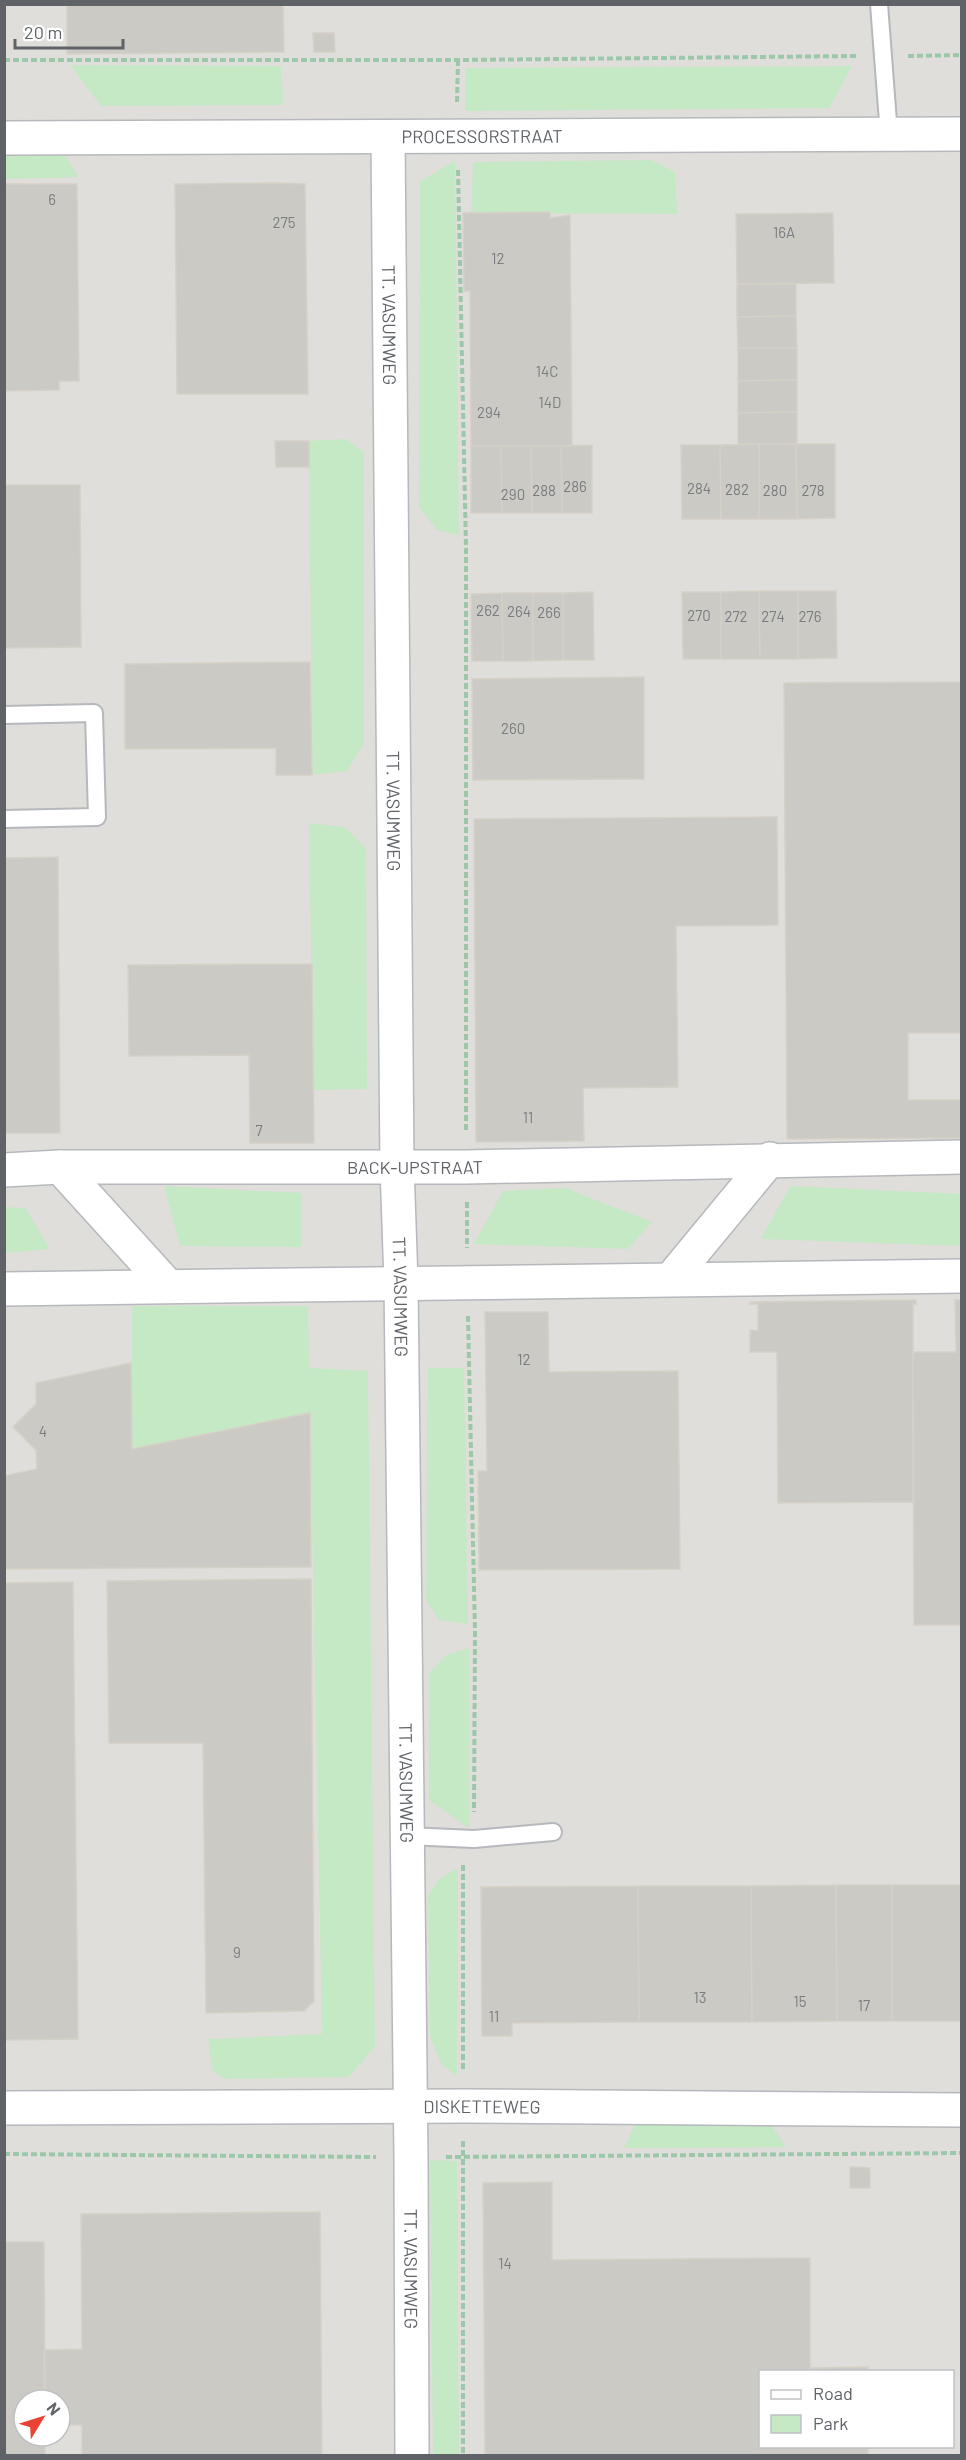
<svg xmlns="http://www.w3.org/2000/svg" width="966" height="2460" font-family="Barlow,sans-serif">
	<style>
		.industrial { fill: #e0deda; fill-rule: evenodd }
		.green { fill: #c5e8c5 }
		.building { fill: #cccac5; stroke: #d6d1c6; stroke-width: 1.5 }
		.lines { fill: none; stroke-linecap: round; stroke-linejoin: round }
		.lane-casing { stroke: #b5b8bc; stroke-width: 20 }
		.street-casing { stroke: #b5b8bc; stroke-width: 36 }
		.path { stroke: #9cc7a9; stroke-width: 4; stroke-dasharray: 6 3; stroke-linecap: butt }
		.lane { stroke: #fff; stroke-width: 16 }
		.street { stroke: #fff; stroke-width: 33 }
		.labels { text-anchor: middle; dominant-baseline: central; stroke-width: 4.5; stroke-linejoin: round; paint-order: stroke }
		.number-label { font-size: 15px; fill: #7a7d7f }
		.street-label { font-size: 18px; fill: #5f6368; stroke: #fff }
	</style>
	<rect width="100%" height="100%" fill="#f1efe8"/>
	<path class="industrial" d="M5,5H961V2455L5,2456ZM760,2372H952V2446H760ZM24,2400H60V2436H24Z"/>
	<path class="green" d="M70,65L281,66L283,105L101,106Z
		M852,66L829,108L465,111L466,68Z
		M4,151H63L78,177L5,179Z
		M651,160L675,172L677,214L471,213L473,162Z
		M455,161L459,534V535L437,530L419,507L420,181Z
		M346,439L364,452V744L347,771L312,775L309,441Z
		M309,823L344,827L366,848L367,1089L313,1090Z
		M164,1186L302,1193L301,1247L180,1246Z
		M790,1186L961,1194V1246L761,1239Z
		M565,1188L652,1222L628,1249L474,1244L503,1191Z
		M5,1207L25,1208L50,1249L5,1253Z
		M132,1306H308L309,1368L368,1371L375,2046L349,2077L224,2079L212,2070L208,2039L322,2034L310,1413L132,1449Z
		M428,1368H464L468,1624L439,1620L426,1600Z
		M469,1648V1828L429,1800V1673L446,1655Z
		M458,1868L457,2076L441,2064L430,2036L428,1896L439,1879Z
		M768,2120L786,2147L624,2148L635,2124Z
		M430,2160L457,2161L459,2455H433Z"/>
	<path class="building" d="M67,4H283L284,52L67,54Z
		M313,33H334L335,52H314Z
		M275,183L305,184L308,394H177L175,184Z
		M4,184H77L79,381H59V390L4,391Z
		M550,212V218L570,215L572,446H471L470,291H464L463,213Z
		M833,213L834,283L737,284L736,214Z
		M737,284H796V316L737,317Z
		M796,316L797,348H738L737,317Z
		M738,348H797V380L738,381Z
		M797,380V412L738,413V381Z
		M797,412V444H738V413Z
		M275,441H309V467H276Z
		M759,444H796L797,519H759Z
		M759,444V519H721L720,445Z
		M796,444H835V518L797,519Z
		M592,445V513H562L561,446Z
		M681,445H720L721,519H682Z
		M471,446H501L502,513H471Z
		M501,446H531L532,513H502Z
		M531,446H561L562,513H532Z
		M4,485H80L81,647L4,648Z
		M759,591L760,659H721V592Z
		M759,591H798V659H760Z
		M798,591H836L837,658L798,659Z
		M593,592L594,660H563V593Z
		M682,592H721V659H683Z
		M502,593H533V661H503Z
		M502,593L503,661H472L471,594Z
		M533,593H563V660L533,661Z
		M310,662L312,775H276V748L125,749V664Z
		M644,677V779L473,780L472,679Z
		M962,682V1033H908V1100H962V1138L787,1139L784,683Z
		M777,817L778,925L676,926L678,1087L583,1088L584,1141L476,1142L474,819Z
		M58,857L60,1133H4V858Z
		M312,964L314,1143H250L249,1055L129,1056L128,965Z
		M916,1300V1304H913V1502L778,1503L777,1352H750V1330L758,1331V1304H750V1302Z
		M955,1300H962V1625H914L913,1352H956Z
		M485,1312H548L549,1372L678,1371L680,1569L479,1570L478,1471H487Z
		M131,1363L132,1449L310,1413L311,1567L4,1569V1476L37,1469L36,1450L13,1427L36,1404V1383Z
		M311,1579L314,2001L304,2011L206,2013L203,1743H109L107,1581Z
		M73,1582L78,2039L4,2040V1583Z
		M836,1885L837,2021L752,2022L751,1886Z
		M836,1885H892V2021H837Z
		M892,1885H962V2021H892Z
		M638,1886H751L752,2022H639Z
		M638,1886L639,2022L512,2023V2036H482L481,1887Z
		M850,2167L870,2168V2188H850Z
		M552,2182V2260L810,2258V2368L868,2367V2372H760V2446H868V2456H485L483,2183Z
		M320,2212L322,2456H82V2425H60V2400H45L44,2350L82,2349L81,2214Z
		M4,2242H44L45,2400H24V2436H45V2456H4Z"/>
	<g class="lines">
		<g class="lane-casing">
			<path id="lane" d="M879,4L889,135
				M4,715L94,713L97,817L4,819
				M407,1836L474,1839L553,1832"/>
		</g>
		<g class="street-casing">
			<g id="street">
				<path id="s1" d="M388,137L397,1166L401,1282L411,2157L412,2456"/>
				<path id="s2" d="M4,138L962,134"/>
				<path d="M60,1167L168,1286"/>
				<path id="s3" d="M4,1170L60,1167H466L962,1157"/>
				<path d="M671,1279L770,1159"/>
				<path d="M4,1289L962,1276"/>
				<path id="s4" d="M4,2108L464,2106L962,2110"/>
			</g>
		</g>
		<path class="path" d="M908,56L962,55
			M4,60H458L856,56
			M457,102L458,60
			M458,170L466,549V1131
			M467,1202V1248
			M468,1316L475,1633L474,1812
			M463,1865V2071
			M463,2141V2456
			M4,2154L376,2157
			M446,2157L962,2153"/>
		<use href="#lane" class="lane"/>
		<use href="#street" class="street"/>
	</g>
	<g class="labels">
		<g class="number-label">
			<text x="52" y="199">6</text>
			<text x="284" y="222">275</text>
			<text x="784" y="232">16A</text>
			<text x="498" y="258">12</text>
			<text x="547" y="371">14C</text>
			<text x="550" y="402">14D</text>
			<text x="489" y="412">294</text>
			<text x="575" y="486">286</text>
			<text x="699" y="488">284</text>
			<text x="737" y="489">282</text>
			<text x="544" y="490">288</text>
			<text x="775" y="490">280</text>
			<text x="813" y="490">278</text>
			<text x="513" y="494">290</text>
			<text x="488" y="610">262</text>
			<text x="519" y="611">264</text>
			<text x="549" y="612">266</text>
			<text x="699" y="615">270</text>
			<text x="736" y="616">272</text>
			<text x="773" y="616">274</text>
			<text x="810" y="616">276</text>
			<text x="513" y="728">260</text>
			<text x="528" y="1117">11</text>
			<text x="259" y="1130">7</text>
			<text x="524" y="1359">12</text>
			<text x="43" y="1431">4</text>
			<text x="237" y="1952">9</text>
			<text x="700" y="1997">13</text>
			<text x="800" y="2001">15</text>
			<text x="864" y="2005">17</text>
			<text x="494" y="2016">11</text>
			<text x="505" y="2263">14</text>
		</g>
		<g class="street-label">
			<text stroke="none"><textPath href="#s2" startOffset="478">PROCESSORSTRAAT</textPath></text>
			<text stroke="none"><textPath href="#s1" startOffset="188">TT. VASUMWEG</textPath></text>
			<text stroke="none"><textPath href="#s1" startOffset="674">TT. VASUMWEG</textPath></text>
			<text stroke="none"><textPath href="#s3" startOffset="411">BACK-UPSTRAAT</textPath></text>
			<text stroke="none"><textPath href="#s1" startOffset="1160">TT. VASUMWEG</textPath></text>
			<text stroke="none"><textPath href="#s1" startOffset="1646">TT. VASUMWEG</textPath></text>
			<text stroke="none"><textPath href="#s4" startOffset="478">DISKETTEWEG</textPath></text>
			<text stroke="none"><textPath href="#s1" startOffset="2132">TT. VASUMWEG</textPath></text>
		</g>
	</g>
	<rect width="966" height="2460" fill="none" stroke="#5f6368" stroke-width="12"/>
	<rect x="759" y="2370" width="195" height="78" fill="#ffffff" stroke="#bfc1c3" stroke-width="1.5"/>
	<rect x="771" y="2390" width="30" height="9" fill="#ffffff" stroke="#bfc1c3" stroke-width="1.5"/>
	<text x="813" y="2400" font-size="18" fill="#5f6368">Road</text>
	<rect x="771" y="2415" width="30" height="18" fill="#c5e8c5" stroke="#bfc1c3" stroke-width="1.5"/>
	<text x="813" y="2430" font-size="18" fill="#5f6368">Park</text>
	<g transform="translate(42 2418) rotate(52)"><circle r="28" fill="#ffffff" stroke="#bfc1c3" stroke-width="1.5"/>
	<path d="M0-4.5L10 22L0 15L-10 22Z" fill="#ea4335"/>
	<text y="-9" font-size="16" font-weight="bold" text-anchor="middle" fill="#5f6368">N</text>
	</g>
	<path d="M15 39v9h108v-9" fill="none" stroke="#5f6368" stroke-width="3"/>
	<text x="24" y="39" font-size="18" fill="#5f6368" stroke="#ffffff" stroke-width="4.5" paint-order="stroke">20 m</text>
</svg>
